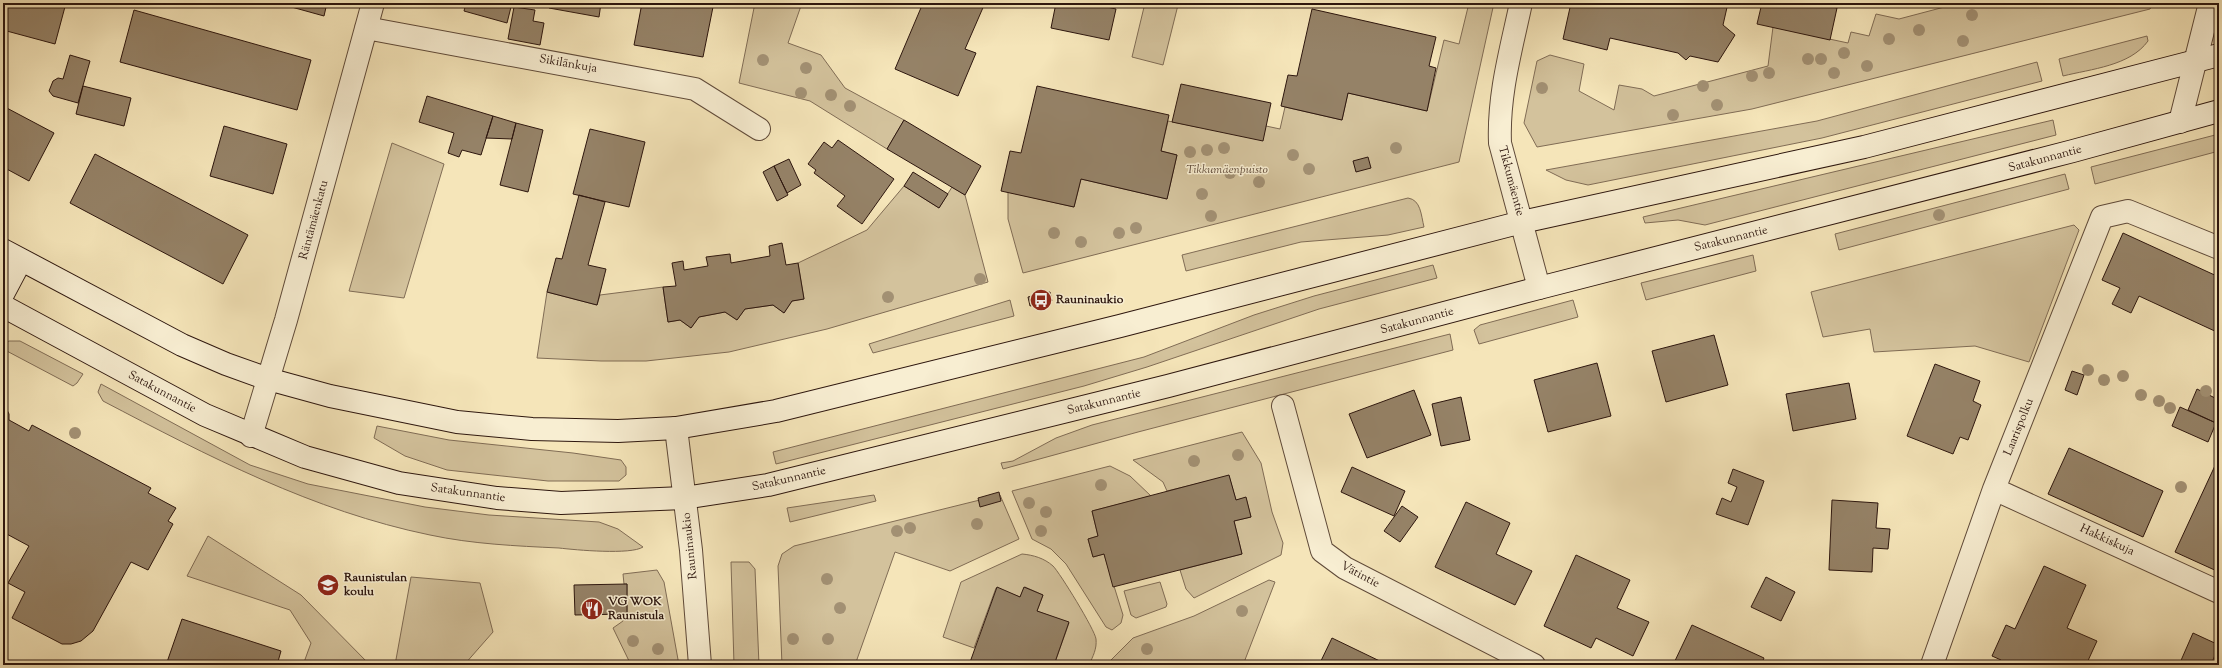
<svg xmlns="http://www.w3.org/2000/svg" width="2222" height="668" font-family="'Sorts Mill Goudy',serif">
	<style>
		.green { fill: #d3c29c; stroke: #806c55 }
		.building { fill: #958267; stroke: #2d160e }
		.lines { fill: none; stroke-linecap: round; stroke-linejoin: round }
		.street-casing { stroke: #5f4a39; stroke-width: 24 }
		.secondary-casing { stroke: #2d160e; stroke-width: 24 }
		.street { stroke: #f8eed2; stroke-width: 22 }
		.secondary { stroke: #f8eed2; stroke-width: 22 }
		.tree { fill: #a29073 }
		.labels { text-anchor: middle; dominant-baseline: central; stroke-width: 3; stroke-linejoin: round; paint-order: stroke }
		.street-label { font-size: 12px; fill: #2d160e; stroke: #f8eed2 }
		.park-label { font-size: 12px; font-style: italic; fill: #5f4a39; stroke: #f8eed2 }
		.poi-label { font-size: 12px; font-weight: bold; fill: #2d160e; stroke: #f8eed2; text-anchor: start }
	</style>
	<rect width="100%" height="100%" fill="#f5e5b9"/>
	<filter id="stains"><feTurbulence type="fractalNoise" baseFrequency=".005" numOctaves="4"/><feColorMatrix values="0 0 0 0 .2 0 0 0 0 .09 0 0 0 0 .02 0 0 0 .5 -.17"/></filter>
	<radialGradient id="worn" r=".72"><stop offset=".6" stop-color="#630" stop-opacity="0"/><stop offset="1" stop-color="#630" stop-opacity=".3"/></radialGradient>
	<path class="green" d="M755,3H802L788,43L821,55L845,88L904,120L887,149L810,101L739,83Z
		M1145,3H1168L1178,5L1163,65L1132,57Z
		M1469,3H1494L1459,162L1023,273L1008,219V192L1074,207L1081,179L1167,199L1177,155L1161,151L1168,121L1197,127L1266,126L1280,129L1285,107L1342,120L1348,93L1427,111L1444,40L1459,44Z
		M1953,3H2154L2150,9L1752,109L1537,147L1524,123L1537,61L1550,55L1584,64L1579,91L1614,110L1619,85L1642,89L1654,96L1768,66L1773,27L1848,43L1851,32L1869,36L1876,14L1899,19L1952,5Z
		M2147,36L2148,41C2130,66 2091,69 2063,76L2059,59Z
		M2037,62L2042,81L1822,138L1588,185L1566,180L1546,170L1817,121Z
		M2053,120L2056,135L1705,225L1678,220L1645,223L1643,217Z
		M2219,134V151L2095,184L2091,167Z
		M392,143L444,164L404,298L349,291Z
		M2065,174L2069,189L1839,250L1835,234Z
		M904,186L939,208L952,187L965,195L988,282L827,329L729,352L646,361H601L537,358L547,292L597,305L600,295L663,287L668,322L680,320L691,328L699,317L725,312L737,320L745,309L773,305L784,313L792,301L804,299L798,263L867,230Z
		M1408,198C1421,200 1421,215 1424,227L1388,235L1301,242L1186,271L1182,255Z
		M2074,225L2079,230L2029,362L1975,346L1874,352L1870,329L1823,337L1811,292Z
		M1753,255L1756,271L1646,300L1641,283Z
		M1433,265L1437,278L1319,309L1147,367L1084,386L776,464L773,452L1144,357L1254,315L1314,296Z
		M1010,300L1014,316L873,353L869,344Z
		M1573,300L1578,317L1479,344L1474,330L1480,325Z
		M1450,334L1453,350L1138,432L1003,469L1001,463L1013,461L1056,438L1092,425Z
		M9,341H20L83,374L77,383L73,386L3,349V344Z
		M101,384L250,465L308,484L425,507L489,515L599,522L618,529L643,547C631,555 576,550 559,548C516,546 472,544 430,535C313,511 208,456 103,401L98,392Z
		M377,426L449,440L573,453L621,460L626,467V475L619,481H548L447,470L405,456L374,438Z
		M1242,432L1261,463L1272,512L1283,543L1281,555L1194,598L1186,589L1180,570L1242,554L1234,521L1251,517L1246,498L1236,500L1229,476L1167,491L1163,482L1133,460Z
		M1110,466L1130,476L1151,496L1092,511L1098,536L1088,539L1093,557L1104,554L1123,615L1121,623L1112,630L1106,627L1066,564L1051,549L1032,539L1012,491Z
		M874,495L876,501L790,522L787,508Z
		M1000,495L1019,539L950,571L895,552L855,665H782L778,566L782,554L794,546Z
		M208,536L301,595L370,665H303L311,643L290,610L187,576Z
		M1022,554C1033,555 1044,558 1053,566C1060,573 1095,630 1096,639C1097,649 1093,656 1089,665H1054L1069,623L1037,611L1043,595L1025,587L1020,597L996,588L974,648L943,637L961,582Z
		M731,562H749L755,569L759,665H734Z
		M657,570L664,582L679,665H631L613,628L623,621V614H627V584H624L623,574Z
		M411,577L480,583L493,632L464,665H395Z
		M1269,580L1275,582L1243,665H1106L1133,638L1194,616Z
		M1160,582L1167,604L1166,607L1136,618L1131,615L1124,591Z"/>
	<path class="building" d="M3,3H66L55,44L3,30Z
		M277,3H327L324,16Z
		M466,3H512L507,23L464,11Z
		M550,3H601L599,17L549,8Z
		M642,3H691L713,7L703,57L634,45Z
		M923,3H985L965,49L976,53L958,96L895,69Z
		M1056,3H1089L1116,9L1109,40L1051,28Z
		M1571,3H1728L1723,25L1735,35L1718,62L1690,56L1686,60L1678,53L1610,38L1607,50L1563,39Z
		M1762,3H1816L1837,8L1830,40L1757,24Z
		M514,7L535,10L533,21L544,23L540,45L508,39Z
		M1312,9L1436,37L1429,66L1436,68L1427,111L1348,93L1342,120L1281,106L1288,75L1297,76Z
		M134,10L311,60L297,110L120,62Z
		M70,55L90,61L78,103L53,96L49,91L53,81L58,78L63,79Z
		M1181,84L1271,103L1263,141L1172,122Z
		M83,86L131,98L124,126L76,114Z
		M1037,86L1169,115L1161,151L1177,155L1167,199L1081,179L1074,207L1001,191L1010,151L1021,153Z
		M427,96L493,116L481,155L462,150L459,157L448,153L454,133L419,122Z
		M3,106L54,133L29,181L3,167Z
		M493,116L516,123L512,139L486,138Z
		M904,120L981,166L965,195L887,149Z
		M516,123L543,130L528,192L500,185Z
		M224,126L287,144L273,194L210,176Z
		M590,129L645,142L629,207L573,194Z
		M838,140L894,179L862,224L837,206L845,196L814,173L816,170L808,164L824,142L832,148Z
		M95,154L248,235L223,284L70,203Z
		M1368,157L1371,168L1356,172L1353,161Z
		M789,159L801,185L787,193L774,166Z
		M774,166L788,195L777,201L763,172Z
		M913,172L948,194L939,208L904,186Z
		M579,195L605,202L588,265L606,269L597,305L547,292L556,258L562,259Z
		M2123,233L2219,277V333L2139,296L2131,313L2112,304L2120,288L2102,280Z
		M782,243L786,265L798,263L804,299L792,301L784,313L773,305L745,309L737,320L725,312L699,317L691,328L680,320L668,322L663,287L676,286L672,263L683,261L684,270L708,266L706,257L730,254L731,263L770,256L769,246Z
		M1050,292L1052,301L1030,306L1028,297Z
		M1714,335L1728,385L1666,402L1652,351Z
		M1597,363L1611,416L1548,432L1534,380Z
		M1935,364L1980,381L1973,401L1981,405L1968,440L1960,437L1953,454L1907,436Z
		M2072,371L2084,375L2077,395L2065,390Z
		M1849,383L1856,419L1793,431L1786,394Z
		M2197,389L2219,400V417L2216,423L2188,410Z
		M1414,390L1431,435L1367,458L1349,414Z
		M1461,397L1470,440L1441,446L1432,404Z
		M3,407L6,408L9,414V420L29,431L32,425L151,488L148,493L176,508L168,521L173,524L148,570L131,562L93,631L81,641L71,644H62L12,618L25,592L8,583L29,546L3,532Z
		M2180,407L2216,423L2208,442L2172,426Z
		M2069,448L2163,491L2143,537L2048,494Z
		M2219,457V572L2175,552Z
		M1352,467L1405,491L1394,516L1341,492Z
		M1733,469L1764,481L1748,525L1716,514L1722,498L1731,502L1737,487L1728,483Z
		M1229,475L1236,500L1246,497L1251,517L1234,521L1242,554L1113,587L1104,554L1093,557L1088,539L1098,536L1092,511Z
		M999,492L1001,501L980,507L978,498Z
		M1832,500L1878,503L1876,528L1890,529L1888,549L1873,548L1872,572L1829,570Z
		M1466,502L1510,523L1496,554L1532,571L1515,605L1435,567Z
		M1402,506L1418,517L1400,542L1384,531Z
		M1576,555L1630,580L1617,608L1649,622L1633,656L1596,638L1591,648L1544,626Z
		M2044,566L2086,585L2067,628L2097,641L2086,665H1999L2001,660L1992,656L2006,625L2015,629Z
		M1766,577L1795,592L1781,621L1751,607Z
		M627,584V614L575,615L574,585Z
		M997,587L1020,597L1024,587L1043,595L1037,611L1069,622L1054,665H969Z
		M182,619L281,651L277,665H166Z
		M1692,625L1764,658L1761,665H1673Z
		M2193,633L2219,645L2211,665H2179Z
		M1332,638L1388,665H1319Z"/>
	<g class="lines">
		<g class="street-casing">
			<path id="street" d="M1521,3C1511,50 1498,95 1500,143L1539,288
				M366,28L695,89L759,129
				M2180,122L2210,3
				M1283,406L1322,551L1345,568L1534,665
				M676,428L691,550L700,665
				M251,436L286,320L373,3
				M1994,489L2219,592
				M1932,665L1994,489L2102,217L2128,211L2219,248"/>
		</g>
		<g class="secondary-casing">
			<path id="secondary" d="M3,250L182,345L226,364L268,379L330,396L457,422L532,429L618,431L676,428L776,411L1120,326L1522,222L1864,147L2219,55
				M3,294L21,260
				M3,306L205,415L305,457L399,483L497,498L561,503L684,498L768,485L1168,386L1539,288L2073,151L2219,111"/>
		</g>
		<use href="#street" class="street"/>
		<use href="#secondary" class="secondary"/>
	</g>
	<g class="tree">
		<circle cx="1972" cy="15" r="6"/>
		<circle cx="1919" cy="30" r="6"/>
		<circle cx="1889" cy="39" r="6"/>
		<circle cx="1963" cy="41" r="6"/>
		<circle cx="1844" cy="53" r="6"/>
		<circle cx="1808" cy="59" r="6"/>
		<circle cx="1821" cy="59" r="6"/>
		<circle cx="763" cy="60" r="6"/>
		<circle cx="1867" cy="66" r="6"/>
		<circle cx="806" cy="68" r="6"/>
		<circle cx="1769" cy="73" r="6"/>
		<circle cx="1834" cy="73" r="6"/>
		<circle cx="1752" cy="76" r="6"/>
		<circle cx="1703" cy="86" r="6"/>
		<circle cx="1542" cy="88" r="6"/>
		<circle cx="801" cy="93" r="6"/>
		<circle cx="831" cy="95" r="6"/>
		<circle cx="1717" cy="105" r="6"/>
		<circle cx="850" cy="106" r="6"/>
		<circle cx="1673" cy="115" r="6"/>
		<circle cx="1224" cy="148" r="6"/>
		<circle cx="1396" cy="148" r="6"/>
		<circle cx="1207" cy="150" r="6"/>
		<circle cx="1190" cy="152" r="6"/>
		<circle cx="1293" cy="155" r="6"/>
		<circle cx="1309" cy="169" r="6"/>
		<circle cx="1230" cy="173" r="6"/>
		<circle cx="1259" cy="182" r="6"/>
		<circle cx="1202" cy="194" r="6"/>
		<circle cx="1939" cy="215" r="6"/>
		<circle cx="1211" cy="216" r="6"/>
		<circle cx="1136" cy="228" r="6"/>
		<circle cx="1054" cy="233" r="6"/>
		<circle cx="1119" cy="233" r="6"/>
		<circle cx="1081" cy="242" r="6"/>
		<circle cx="980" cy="279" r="6"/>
		<circle cx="888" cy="297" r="6"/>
		<circle cx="2088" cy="370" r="6"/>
		<circle cx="2123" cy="376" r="6"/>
		<circle cx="2104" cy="380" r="6"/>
		<circle cx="2206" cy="391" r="6"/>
		<circle cx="2141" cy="395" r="6"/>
		<circle cx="2159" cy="401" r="6"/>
		<circle cx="2170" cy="408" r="6"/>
		<circle cx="75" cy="433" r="6"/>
		<circle cx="1238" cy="455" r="6"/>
		<circle cx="1194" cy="461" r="6"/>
		<circle cx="1101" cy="485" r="6"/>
		<circle cx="2181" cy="487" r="6"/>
		<circle cx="1029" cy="503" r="6"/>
		<circle cx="1046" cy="512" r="6"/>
		<circle cx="977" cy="524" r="6"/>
		<circle cx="910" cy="528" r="6"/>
		<circle cx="897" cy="531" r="6"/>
		<circle cx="1041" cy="531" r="6"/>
		<circle cx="827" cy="579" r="6"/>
		<circle cx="840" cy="608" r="6"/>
		<circle cx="1242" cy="611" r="6"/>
		<circle cx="793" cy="639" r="6"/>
		<circle cx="828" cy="639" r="6"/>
		<circle cx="633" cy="641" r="6"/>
		<circle cx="658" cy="649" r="6"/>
		<circle cx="1147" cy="649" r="6"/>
	</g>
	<defs>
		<g id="bus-disc" transform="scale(1.15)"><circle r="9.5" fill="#8f2418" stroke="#f8eed2"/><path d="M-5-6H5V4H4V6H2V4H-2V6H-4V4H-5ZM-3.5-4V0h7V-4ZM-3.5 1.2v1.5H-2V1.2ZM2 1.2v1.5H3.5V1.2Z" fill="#fff"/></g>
		<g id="school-disc" transform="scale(1.15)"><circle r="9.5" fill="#8f2418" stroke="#f8eed2"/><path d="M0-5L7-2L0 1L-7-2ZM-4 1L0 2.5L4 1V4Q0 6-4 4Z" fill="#fff"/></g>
		<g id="restaurant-disc" transform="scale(1.15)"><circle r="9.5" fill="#8f2418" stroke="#f8eed2"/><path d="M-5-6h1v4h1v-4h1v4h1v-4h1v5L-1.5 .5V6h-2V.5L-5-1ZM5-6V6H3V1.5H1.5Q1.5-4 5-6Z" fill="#fff"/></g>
	</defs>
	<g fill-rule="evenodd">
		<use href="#bus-disc" x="1041" y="300"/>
		<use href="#school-disc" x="328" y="585"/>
		<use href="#restaurant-disc" x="592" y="609"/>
	</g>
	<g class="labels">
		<g class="street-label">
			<text transform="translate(568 64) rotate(10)">Sikilänkuja</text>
			<text transform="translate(2045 159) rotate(-15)">Satakunnantie</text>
			<text transform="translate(1511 181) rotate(75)">Tikkumäentie</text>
			<text transform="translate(314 220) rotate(-75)">Räntämäenkatu</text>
			<text transform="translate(1731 239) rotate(-14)">Satakunnantie</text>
			<text transform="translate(1417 321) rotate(-15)">Satakunnantie</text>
			<text transform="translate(162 392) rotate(28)">Satakunnantie</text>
			<text transform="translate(1104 402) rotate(-14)">Satakunnantie</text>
			<text transform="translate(2019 427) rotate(-68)">Laarispolku</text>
			<text transform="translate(789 479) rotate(-13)">Satakunnantie</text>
			<text transform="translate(468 493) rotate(8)">Satakunnantie</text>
			<text transform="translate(2107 540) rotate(25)">Hakkiskuja</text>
			<text transform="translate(690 546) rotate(-96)">Rauninaukio</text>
			<text transform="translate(1360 575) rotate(28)">Vätintie</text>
		</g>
		<g class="park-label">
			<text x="1227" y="170">Tikkumäenpuisto</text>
		</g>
		<g class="poi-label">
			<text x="1056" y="300">Rauninaukio</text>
			<text x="344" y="578">Raunistulan<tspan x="344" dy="14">koulu</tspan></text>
			<text x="608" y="602">VG WOK<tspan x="608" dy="14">Raunistula</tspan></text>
		</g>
	</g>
	<rect width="2222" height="668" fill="none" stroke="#f5e5b9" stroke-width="16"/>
	<rect x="4" y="4" width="2214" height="660" fill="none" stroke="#2d160e" stroke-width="2"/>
	<rect x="8" y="8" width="2206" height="652" fill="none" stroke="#2d160e"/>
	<rect width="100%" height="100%" filter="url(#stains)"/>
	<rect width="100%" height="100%" fill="url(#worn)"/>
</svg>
